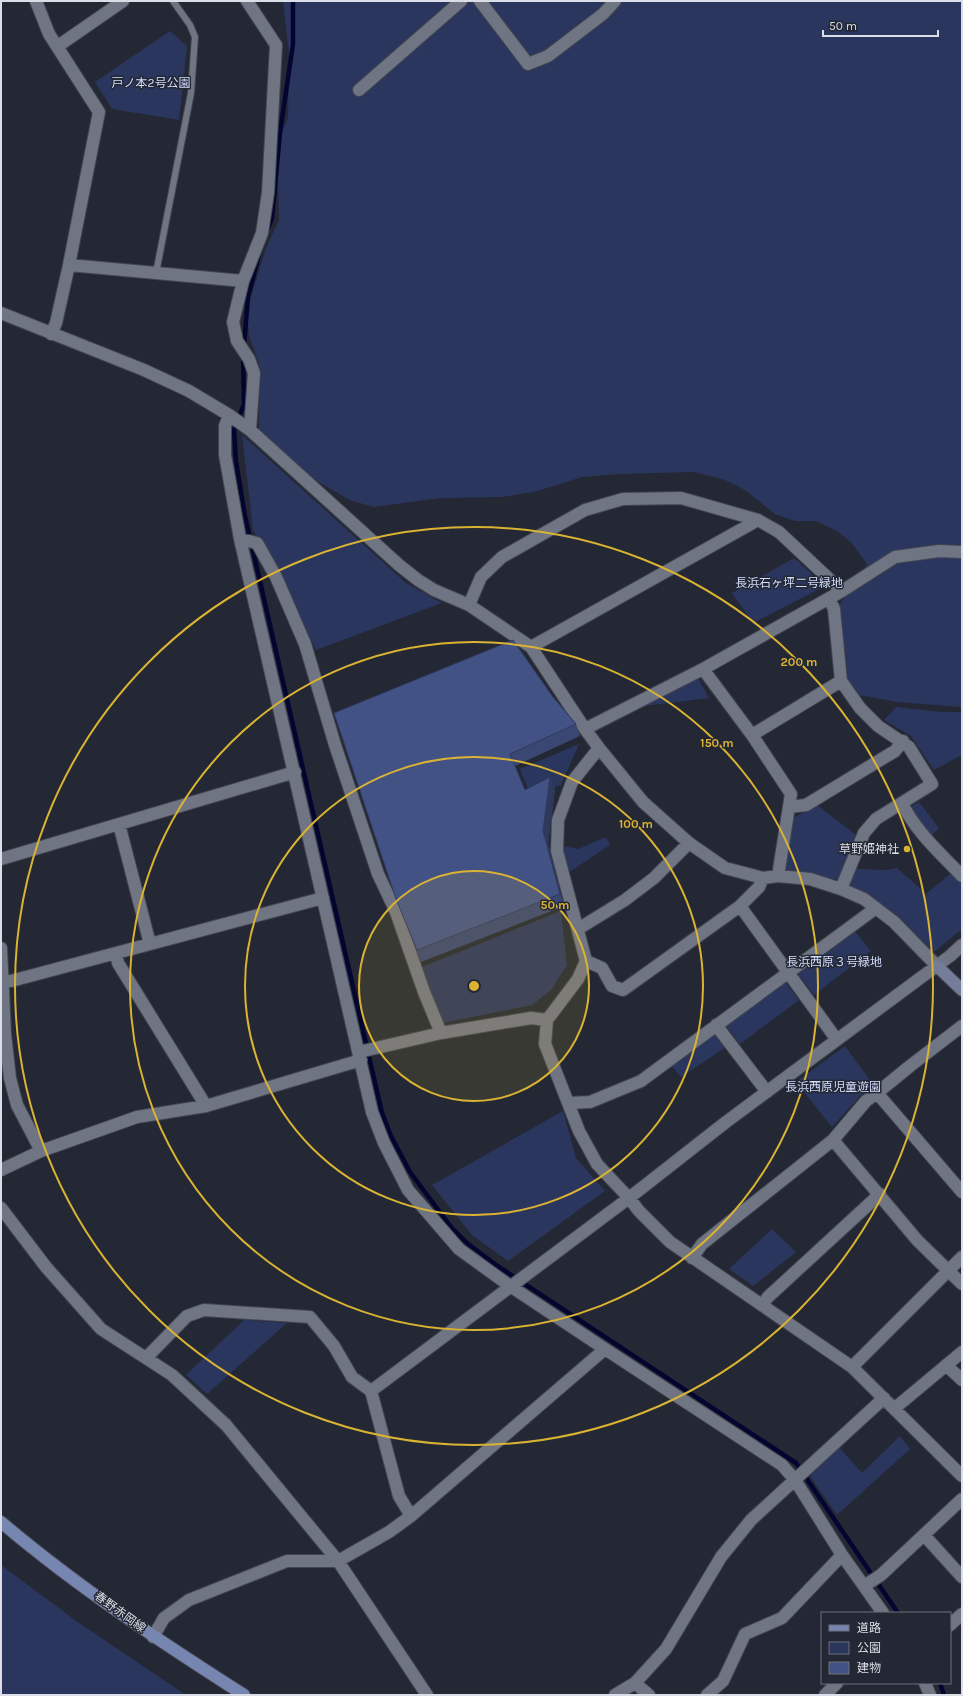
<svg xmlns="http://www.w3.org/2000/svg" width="963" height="1696" font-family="Karla,'Noto Sans JP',sans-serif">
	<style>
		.green { fill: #2b365e }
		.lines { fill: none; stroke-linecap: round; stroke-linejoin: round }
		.stream { stroke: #040431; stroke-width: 4.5 }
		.lane-casing { stroke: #434650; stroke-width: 8 }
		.street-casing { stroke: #434650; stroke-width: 14 }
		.secondary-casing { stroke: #434650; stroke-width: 14 }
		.primary-casing { stroke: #434650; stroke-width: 14 }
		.lane { stroke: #707583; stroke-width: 6 }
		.street { stroke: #707583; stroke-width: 12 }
		.secondary { stroke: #737d9a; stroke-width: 12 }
		.primary { stroke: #7785b1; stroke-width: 12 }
		.wall { fill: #3a4772 }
		.shaded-wall { fill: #2f395d }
		.building { fill: #435285; stroke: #2f395d }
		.ring { fill: none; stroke: #dbb333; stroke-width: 2 }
		.poi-dot { fill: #dbb333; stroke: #232834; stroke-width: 1.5 }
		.labels { text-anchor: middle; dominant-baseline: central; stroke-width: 3; stroke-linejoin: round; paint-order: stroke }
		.park-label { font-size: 12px; fill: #d2ddfd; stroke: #232834 }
		.poi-label { font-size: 12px; fill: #dcdee7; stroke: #232834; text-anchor: end }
		.street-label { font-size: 12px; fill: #dcdee7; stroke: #232834 }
		.centre { fill: #dbb333; stroke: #232834; stroke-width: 2 }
		.ring-label { font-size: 12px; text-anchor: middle; font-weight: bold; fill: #dbb333; stroke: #232834; stroke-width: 3; stroke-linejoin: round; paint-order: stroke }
	</style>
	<rect width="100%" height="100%" fill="#232834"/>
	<path class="green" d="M283,1H962V707L897,702L859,695L848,680L840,604L867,564L851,542L837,531L816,521H795L775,514L745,490L725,480L694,472L618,474L582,477L534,492L501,497L441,498L373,507L350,500L292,467L259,435V364L249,336L247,310L266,248L279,220L278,178L275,148L288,118L289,53Z
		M170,31L187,46L179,120L112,109L95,82Z
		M242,435L406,583L442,603L316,650L271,559L253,530Z
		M794,558L825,586L753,623L732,593Z
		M698,678L709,698L644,706Z
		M896,707L941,712H962V755L934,770L911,736L884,720Z
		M579,744L561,785L531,796L520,769Z
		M919,802L939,828L931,836L909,808Z
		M817,805L856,835L840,880L785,871L792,819Z
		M606,837L610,845L568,873L563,846L578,849Z
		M897,868L926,894L952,872L962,885V929L934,952L895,914L849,886L855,869L886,870Z
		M561,911L567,965L551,990L532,1005L442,1023L422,967Z
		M854,930L871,951L814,995L798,974Z
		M785,982L799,1000L740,1044L726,1026Z
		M717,1034L726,1047L681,1077L670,1064L709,1035Z
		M845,1046L872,1083L832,1127L796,1082Z
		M563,1111L576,1158L605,1191L508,1261L472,1235L432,1185Z
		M772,1229L796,1252L753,1286L729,1269Z
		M244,1320L287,1323L207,1394L186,1375Z
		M900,1436L910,1449L837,1515L810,1476L838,1446L862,1473Z
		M1,1565L79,1623L186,1695H1Z"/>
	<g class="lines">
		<path class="stream" d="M267,231L272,218L280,133L293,44V1
			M244,346L248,297L259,255
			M243,355L244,404L234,430L236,461L245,516L382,1113L391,1136L410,1172L451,1227L467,1243L496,1265L796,1463L898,1613
			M940,1683L944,1695"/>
		<g class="lane-casing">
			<path id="lane" d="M156,273L191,93L195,37L190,25L173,1"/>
		</g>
		<g class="street-casing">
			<path id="street" d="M36,1L49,34L99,112L69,265L56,323L51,334
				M247,1L276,45L268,193L262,233L243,281L233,322L237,341L249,359L254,373L250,430
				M480,1L528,64L548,56L603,14L615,1
				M58,46L123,1
				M359,90L461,1
				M69,265L243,281
				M1,313L144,370L189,391L229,415L250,430L399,565L418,580L434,590L469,605L531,647L585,729L599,748L643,802L689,843L725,868L763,878L778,876L810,879L841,889L864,899L894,922L937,966
				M229,415L225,426V455L240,539L372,1112L384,1143L408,1190L459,1249L510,1286L605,1349L782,1465L795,1480L842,1555L883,1613
				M240,539L257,543L276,577L305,644L335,745L378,874L396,912L424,992L441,1033
				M469,605L481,577L502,557L585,510L623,499L681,498L758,520L779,532L842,591
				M531,647L758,520
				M703,669L752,735L791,794L778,876
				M585,729L703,669L842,591L895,557L939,551L962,552
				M752,735L841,681L834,609L829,598
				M599,748L572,782L558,820L557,851L586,961L578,979L547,1020L545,1044L579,1131L597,1164L629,1198L639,1211L670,1242L852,1367L962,1476
				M902,803C915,831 941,854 962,876
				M789,807L806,805L895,751L903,741
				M119,824L150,944
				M1,859L295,772
				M841,889L864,833L876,819L932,784L909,747L878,726L860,708L841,681
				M740,906L837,1040
				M578,929L625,900L654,878L689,843
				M1,948L5,1034L10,1078L17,1105L41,1151
				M116,953L118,963L206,1106
				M586,961L602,968L612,986L623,990L740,906L759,887L763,878
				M2,981H11L323,898
				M716,1025L767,1092
				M359,1052L441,1033L531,1018L547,1020
				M877,1093L910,1066L962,1026
				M569,1103L590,1102L641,1081L876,908
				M833,1140L866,1101L877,1093L962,1192
				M1,1170L41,1151L137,1117L206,1106L361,1060
				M1,1208L46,1267L101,1329L172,1375L226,1425L338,1561
				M692,1258L702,1244L833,1140L917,1240L962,1284
				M762,1305L768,1297L880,1194
				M146,1358L187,1316L204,1310L310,1317L334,1346L352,1377L371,1391
				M946,1365L962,1380
				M852,1367L962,1257
				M895,1408L962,1352
				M411,1516L399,1496L371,1391L629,1198L726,1122L950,956L962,945
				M924,1535L962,1577
				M864,1586L881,1575L962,1499
				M950,1625L962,1614
				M153,1637L164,1618L189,1600L287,1561H338
				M635,1683L649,1695
				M925,1683L930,1695
				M427,1695L338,1561L389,1532L411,1516L605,1349
				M615,1695L635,1683L666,1649L721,1557L751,1520L884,1398
				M707,1695L723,1681L745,1634L782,1618L842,1555
				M825,1695L837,1683"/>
		</g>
		<g class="secondary-casing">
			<path id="secondary" d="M937,966L962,990"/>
		</g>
		<g class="primary-casing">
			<path id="primary" d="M1,1522C76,1586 161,1642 244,1695"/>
		</g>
		<use href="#lane" class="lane"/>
		<use href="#street" class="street"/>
		<use href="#secondary" class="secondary"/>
		<use href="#primary" class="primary"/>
	</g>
	<path class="wall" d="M553,697L576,724L580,736L515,766L525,790L555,789L548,843L564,906L421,962L396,899Z"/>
	<path class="shaded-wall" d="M550,777L555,789L548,843L564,906L560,894L543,831Z"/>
	<path class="building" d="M513,640L553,697L576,724L510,754L525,790L550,777L543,831L560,894L417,950L396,899L334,713Z"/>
	<circle cx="474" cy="986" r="115" fill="#dbb333" fill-opacity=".12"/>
	<g class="ring">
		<circle cx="474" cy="986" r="115"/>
		<circle cx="474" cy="986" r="229"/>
		<circle cx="474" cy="986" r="344"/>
		<circle cx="474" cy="986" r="459"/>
	</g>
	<circle class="poi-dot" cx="907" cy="849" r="4"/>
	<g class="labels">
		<g class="park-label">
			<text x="151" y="83">戸ノ本2号公園</text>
			<text x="789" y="583">長浜石ヶ坪二号緑地</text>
			<text x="834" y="962">長浜西原３号緑地</text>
			<text x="833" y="1087">長浜西原児童遊園</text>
		</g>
		<g class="poi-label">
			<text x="899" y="849">草野姫神社</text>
		</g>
		<g class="street-label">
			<text transform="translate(120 1612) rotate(36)">春野赤岡線</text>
		</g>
	</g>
	<circle cx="474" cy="986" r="6" class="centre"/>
	<g class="ring-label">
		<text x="799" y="666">200 m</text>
		<text x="717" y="747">150 m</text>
		<text x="636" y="828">100 m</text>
		<text x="555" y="909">50 m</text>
	</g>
	<rect width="963" height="1696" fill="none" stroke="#dcdee7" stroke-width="4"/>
	<rect x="821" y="1612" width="130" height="72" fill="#232834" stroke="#6d717c"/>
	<rect x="829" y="1625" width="20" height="6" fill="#7785b1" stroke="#6d717c"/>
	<text x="857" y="1632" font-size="12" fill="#dcdee7">道路</text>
	<rect x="829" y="1642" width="20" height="12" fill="#2b365e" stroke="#6d717c"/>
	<text x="857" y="1652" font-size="12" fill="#dcdee7">公園</text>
	<rect x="829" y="1662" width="20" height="12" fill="#435285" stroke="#6d717c"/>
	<text x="857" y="1672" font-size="12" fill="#dcdee7">建物</text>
	<path d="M823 30v6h115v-6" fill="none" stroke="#dcdee7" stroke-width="2"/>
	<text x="829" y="30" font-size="12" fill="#dcdee7" stroke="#232834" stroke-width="3" paint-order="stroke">50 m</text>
</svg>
